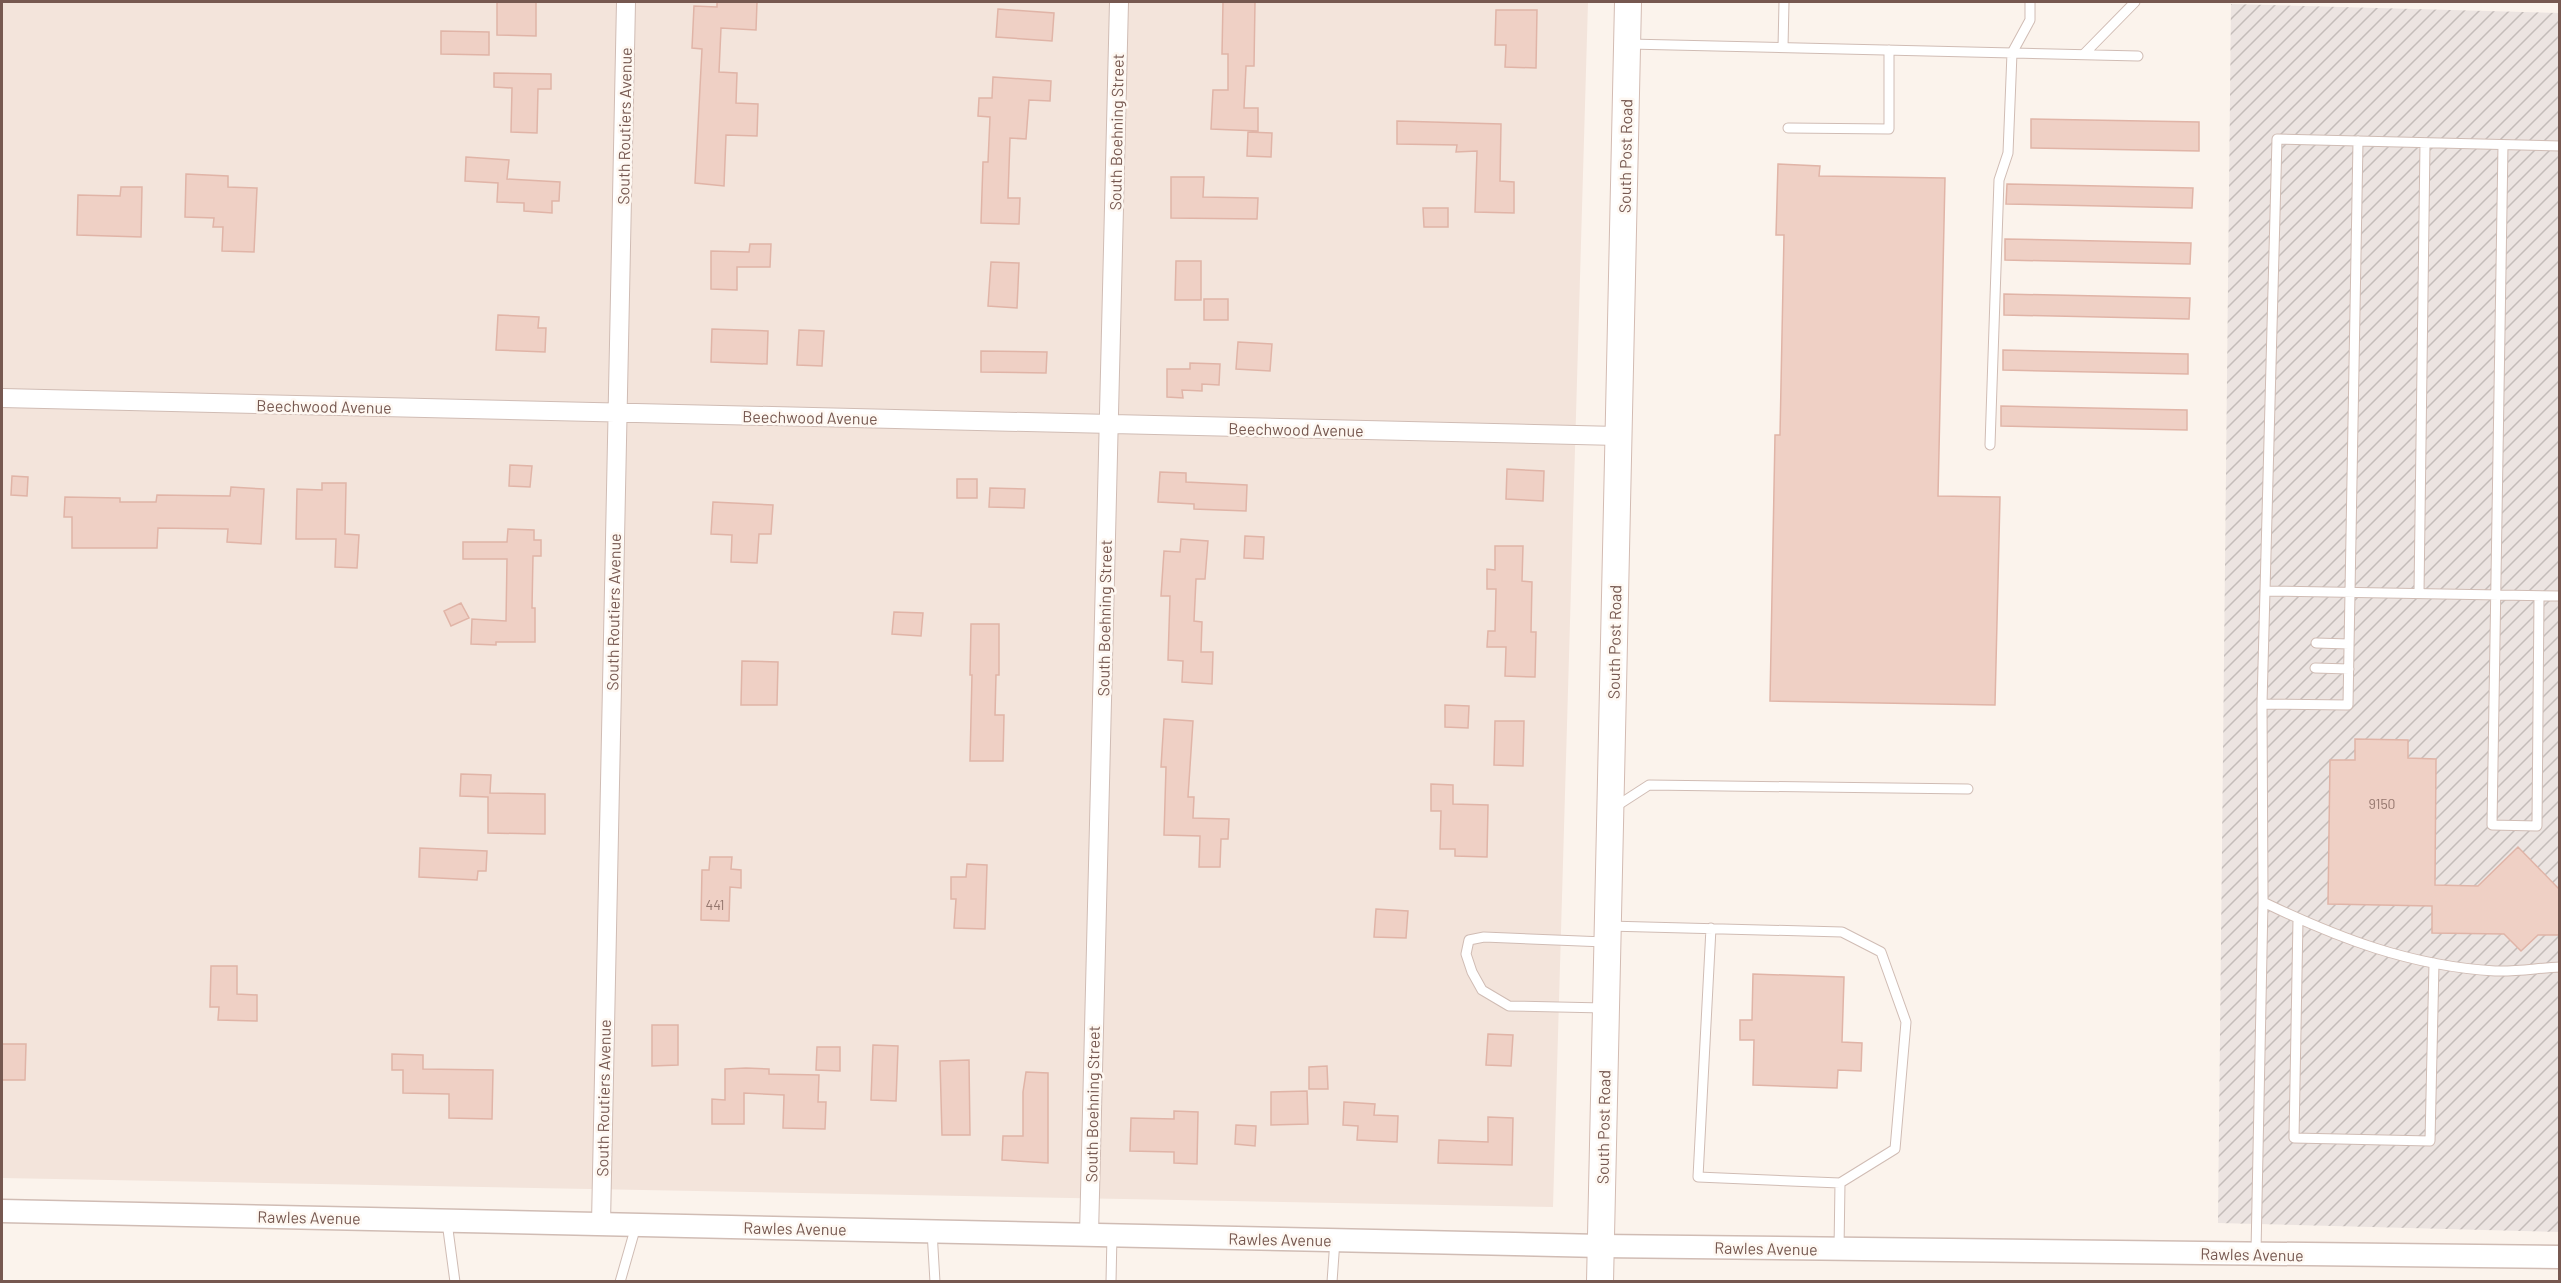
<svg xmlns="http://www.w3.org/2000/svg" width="2561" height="1283" font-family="Barlow,sans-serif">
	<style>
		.residential { fill: #f3e4db }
		.industrial { fill: url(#industrial-furrows) }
		.building { fill: #efd0c5; stroke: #e0b4a7; stroke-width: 1.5 }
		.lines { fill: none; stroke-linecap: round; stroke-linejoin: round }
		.service-casing { stroke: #d0bcb4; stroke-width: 11 }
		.minor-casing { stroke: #d0bcb4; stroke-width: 20 }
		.tertiary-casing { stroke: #d0bcb4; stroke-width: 25 }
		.secondary-casing { stroke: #d3bbb2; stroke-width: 28 }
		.service { stroke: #fff; stroke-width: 9 }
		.minor { stroke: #fff; stroke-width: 18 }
		.tertiary { stroke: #fff; stroke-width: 22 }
		.secondary { stroke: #fff; stroke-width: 26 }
		.labels { text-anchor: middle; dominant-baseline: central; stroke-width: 5; stroke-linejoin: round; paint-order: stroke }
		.number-label { font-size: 14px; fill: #94766d }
		.street-label { font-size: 16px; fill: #765850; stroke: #fef8f2 }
	</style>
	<defs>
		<pattern id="industrial-furrows" width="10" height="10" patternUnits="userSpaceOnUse" patternTransform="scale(1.5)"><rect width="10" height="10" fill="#ece4e1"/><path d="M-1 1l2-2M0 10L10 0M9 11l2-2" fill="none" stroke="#c4bcb9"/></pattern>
	</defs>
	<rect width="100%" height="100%" fill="#fbf3ec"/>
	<path class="residential" d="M2,2H1588L1553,1207L2,1178Z"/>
	<path class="industrial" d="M2231,4L2559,13V1232L2218,1223Z"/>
	<path class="building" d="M497,2H536V36L497,35Z
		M717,2H757L756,30L721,28L719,72L737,73L736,103L758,104L757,136L726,135L724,186L695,183L702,49L692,48L694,6L717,7Z
		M1223,2H1255L1254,66H1246L1244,108H1258V131L1211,129L1213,90H1228V54H1222Z
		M998,9L1054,13L1052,41L996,37Z
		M1496,10H1537L1536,68L1505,67L1506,45H1495Z
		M441,31L489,32V55L441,54Z
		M494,73L551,74V89H538L537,133L511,132L512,88L494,87Z
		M993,77L1051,81L1050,101L1029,100L1026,139L1010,138L1008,198H1020L1019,224L981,223L983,162H988L990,117L978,116L979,98H992Z
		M2031,119L2199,122V151L2031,148Z
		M1397,121L1501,124L1500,181L1514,182V213L1475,212L1477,151L1456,152L1457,145L1397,144Z
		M1248,132L1272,133L1271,157L1247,156Z
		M466,157L509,160L507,179L560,182L559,201H552V213L524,211V203L497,202L498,183L465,181Z
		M1778,164L1820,166L1819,176L1945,178L1938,496L2000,497L1995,705L1770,701L1775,435H1780L1784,235H1776Z
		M186,174L228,176V187L257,188L254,252L222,251L223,227H213L214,218L185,217Z
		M1171,177H1204L1203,197L1258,198L1257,219L1171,218Z
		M2007,184L2193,188L2192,208L2006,204Z
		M121,187H142L141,237L77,235L78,195L120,196Z
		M1423,208H1448V227H1424Z
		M2005,239L2191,243L2190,264L2005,260Z
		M750,244H771L770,267H737V290L711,289V251L749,252Z
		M1176,261H1201V300H1175Z
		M991,262L1019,263L1017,308L988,306Z
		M2004,294L2190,298L2189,319L2004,315Z
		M1204,299H1228V320H1204Z
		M498,315L539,317L538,328H546L545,352L496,350Z
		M712,329L768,331L767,364L711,362Z
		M799,330L824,331L822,366L797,365Z
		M1238,342L1272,344L1270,371L1236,369Z
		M2003,350L2188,354V374L2003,370Z
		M981,351L1047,352L1046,373L981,372Z
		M1190,363L1220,364L1219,385L1202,384V391L1182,390L1183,398L1167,397V369H1190Z
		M2001,406L2187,410V430L2001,426Z
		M510,465L532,466L530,487L509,486Z
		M1507,469L1544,471L1543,501L1506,499Z
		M1160,472L1186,473V482L1247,485L1246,511L1194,509V504L1158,502Z
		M12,476L28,477L27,496L11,495Z
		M957,479H977V498H957Z
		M322,483H346L345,534L359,535L357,568L335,567L336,539H296L297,489L322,490Z
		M231,487L264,489L261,544L227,542L228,529L158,528L157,548H72V517H64L65,497L120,498V502H156L157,495L230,496Z
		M990,488L1025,489L1024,508L989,507Z
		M713,502L773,505L771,534H759L757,563L731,562L732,535L711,534Z
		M508,529L534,530V540H541V556H533L532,608H535V642H496V645L471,644L472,619L506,621L507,559H463V542H507Z
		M1245,536L1264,537L1263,559L1244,558Z
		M1181,539L1208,541L1205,579H1196L1194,621L1202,622L1201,652H1213L1212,684L1182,682L1183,661L1168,660L1170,596H1161L1164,551L1180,552Z
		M1495,546H1523L1522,581L1532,582L1531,632H1536L1535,677L1505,676L1506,647H1487L1488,631H1495L1496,589H1487V569L1495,570Z
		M461,603L469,618L451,626L444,611Z
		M894,612L923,613L921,636L892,634Z
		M971,624H999V675H996L995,715H1004L1003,761H970L972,675H970Z
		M742,661L778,662L777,705H741Z
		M1445,705L1469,706L1468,728L1445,727Z
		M1164,719L1193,721L1188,797H1194L1193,818L1229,819L1228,839H1221L1220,867H1199L1200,836L1164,835L1166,767H1161Z
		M1495,721H1524L1523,766L1494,765Z
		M2355,739L2408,740V758L2436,759L2435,885L2478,886L2518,847L2559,889V935H2538L2521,951L2504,934L2432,933V906L2328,904L2330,760H2355Z
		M461,774L491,775L490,793L545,794V834L488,833V797L460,796Z
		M1431,784L1453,785V804L1488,805L1487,857L1455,856V849H1440L1441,811H1431Z
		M420,848L487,851L486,871H478L477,880L419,877Z
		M710,857H732L731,869L741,870V888L730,887L729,921L701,920L702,870H709Z
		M967,864L987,865L985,929L954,928L956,899H951V877H966Z
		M1376,909L1408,911L1406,938L1374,937Z
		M211,966H237V994L257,995V1021L218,1020L219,1007H210Z
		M1753,974L1844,977L1842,1042L1862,1043L1861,1071L1838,1070L1837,1088L1753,1085L1754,1040H1740V1020H1752Z
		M652,1025H678V1065L652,1066Z
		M1488,1034L1513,1035L1511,1066L1486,1065Z
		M2,1044H26L25,1080H2Z
		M873,1045L898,1046L896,1101L871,1100Z
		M817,1047H840V1071L816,1070Z
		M392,1054L423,1055V1069L493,1070L492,1119L449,1118V1094L403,1093V1070H392Z
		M969,1060L970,1135H942L940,1061Z
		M1327,1066L1328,1089H1309V1067Z
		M746,1068L769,1069V1074L819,1075L818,1102H826L825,1129L783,1128L784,1095L744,1093V1124H712V1099L725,1100V1069Z
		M1026,1072L1048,1073V1163L1002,1160L1003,1136H1023V1092Z
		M1307,1091L1308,1124L1271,1125V1092Z
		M1344,1102L1375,1104L1374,1115L1398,1116L1397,1142L1357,1140L1358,1126L1343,1125Z
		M1174,1111L1198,1112L1197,1164L1174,1163V1152L1130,1151L1131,1118L1174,1119Z
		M1488,1117L1513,1118L1512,1165L1438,1163L1439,1140L1488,1142Z
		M1236,1125L1256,1126L1255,1146L1235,1144Z"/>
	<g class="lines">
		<g class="service-casing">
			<path id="service" d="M1629,44L2138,56
				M1783,47L1784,2
				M2084,54L2135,2
				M1788,128L1889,129V50
				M2503,145L2492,825L2537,826L2539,596
				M1990,445L1999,180L2008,153L2012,53L2030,20V2
				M2266,591L2560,596
				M2419,593L2425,143
				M2316,643L2349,644
				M2315,668L2349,669
				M2262,704L2348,705L2358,141
				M1615,807L1649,785L1968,789
				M2263,902C2338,938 2410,966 2495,971C2516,972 2538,968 2560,967
				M2298,919L2294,1138L2430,1141L2434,963
				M1608,926L1842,932L1881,952L1906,1022L1895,1149L1840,1183
				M1711,928L1698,1177L1840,1183L1839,1249
				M1604,1008L1509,1006L1482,990L1472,972L1466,954L1469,940L1484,937L1605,942
				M447,1222L455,1282
				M932,1231L935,1282
				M2256,1252L2263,902L2262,704L2277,139L2560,146
				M620,1282L636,1226
				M1111,1282L1112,1235
				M1332,1282L1335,1240"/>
		</g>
		<g class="minor-casing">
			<path id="minor" d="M2,398L1618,436
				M601,1223L626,2
				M1089,1235L1119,2"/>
		</g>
		<g class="tertiary-casing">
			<path id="tertiary" d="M2,1211L1601,1246L2560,1257"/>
		</g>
		<g class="secondary-casing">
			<path id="secondary" d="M1600,1282L1628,2"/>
		</g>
		<use href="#service" class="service"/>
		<use href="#minor" class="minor"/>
		<use href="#tertiary" class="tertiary"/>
		<use href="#secondary" class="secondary"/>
	</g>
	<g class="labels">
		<g class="number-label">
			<text x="2382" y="803">9150</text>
			<text x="715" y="904">441</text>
		</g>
		<g class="street-label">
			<text transform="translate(624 126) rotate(-89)">South Routiers Avenue</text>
			<text transform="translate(1116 132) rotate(-89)">South Boehning Street</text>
			<text transform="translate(1625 156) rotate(-89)">South Post Road</text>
			<text transform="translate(324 406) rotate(1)">Beechwood Avenue</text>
			<text transform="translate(810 417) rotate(1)">Beechwood Avenue</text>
			<text transform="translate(1296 429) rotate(1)">Beechwood Avenue</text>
			<text transform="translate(613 612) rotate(-89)">South Routiers Avenue</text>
			<text transform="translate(1104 618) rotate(-89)">South Boehning Street</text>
			<text transform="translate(1614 642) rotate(-89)">South Post Road</text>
			<text transform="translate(603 1098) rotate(-89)">South Routiers Avenue</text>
			<text transform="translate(1092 1104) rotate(-89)">South Boehning Street</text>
			<text transform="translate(1603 1127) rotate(-89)">South Post Road</text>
			<text transform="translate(309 1217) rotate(1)">Rawles Avenue</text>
			<text transform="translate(795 1228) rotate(1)">Rawles Avenue</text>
			<text transform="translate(1280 1239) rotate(1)">Rawles Avenue</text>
			<text transform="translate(1766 1248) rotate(1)">Rawles Avenue</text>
			<text transform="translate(2252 1254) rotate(1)">Rawles Avenue</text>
		</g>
	</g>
	<rect width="2561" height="1283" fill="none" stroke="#765850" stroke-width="6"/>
</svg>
